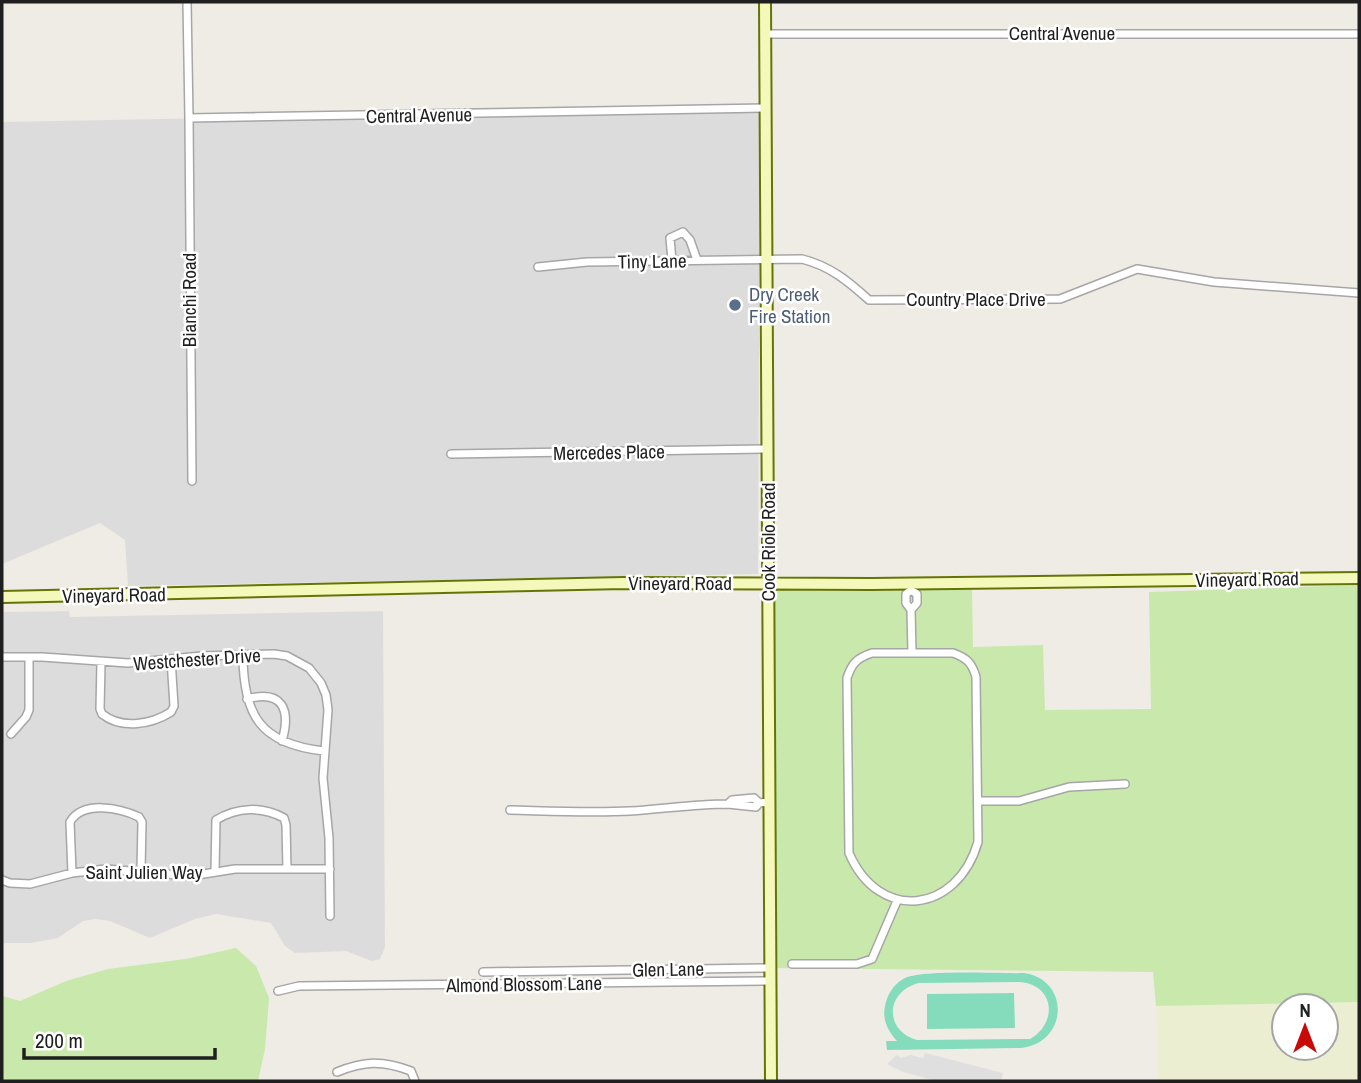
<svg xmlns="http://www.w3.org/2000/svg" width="1361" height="1083" font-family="'Archivo Narrow',sans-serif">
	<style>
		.residential { fill: #dddcdc }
		.farmland { fill: #ebeed1; fill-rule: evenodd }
		.grass { fill: #c8e8ac }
		.pitch { fill: #85dcbc; fill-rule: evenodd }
		.parking { fill: #dfdfdf }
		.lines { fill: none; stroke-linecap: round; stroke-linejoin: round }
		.street-casing { stroke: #a6a6a6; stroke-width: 10 }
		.secondary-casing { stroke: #667407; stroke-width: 14 }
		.street { stroke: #fff; stroke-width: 7 }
		.secondary { stroke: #f4f8ba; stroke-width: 10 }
		.service-dot { fill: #5c6f8a; stroke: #fff; stroke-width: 2.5 }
		.labels { text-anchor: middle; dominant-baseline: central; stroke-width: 5; stroke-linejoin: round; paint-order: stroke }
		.street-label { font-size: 19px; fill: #1f1f1f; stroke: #fff }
		.service-label { font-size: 19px; fill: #4e5e75; stroke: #fff; text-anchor: start }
	</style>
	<rect width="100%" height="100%" fill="#efece5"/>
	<path class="residential" d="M760,108L758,574L128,586L125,540L100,523L2,564V122Z
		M69,611L70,617L383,611L385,947L380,959L372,961L346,951L295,953L285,946L271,923L216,914L195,919L150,938L110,921L95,919L83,921L58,938L31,943H2V612Z"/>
	<path class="farmland" d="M1359,1002V1081H1158L1156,1006ZM1284,1006H1326V1048H1284Z"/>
	<path class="grass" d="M1359,585V1002L1156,1006L1153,972L770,968L768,589L972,588L973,647L1043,645L1045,710L1151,709L1149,592Z
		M236,948L256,966L269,998L265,1049L258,1081H2V996L20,1001L66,981L108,969L186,959Z"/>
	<path class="pitch" d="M1024,973C1071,980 1068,1043 1021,1048L887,1050L886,1041H897C888,1031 882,1020 885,1006C887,995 893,985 903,979C921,969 999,974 1024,973ZM1020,982C1055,985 1058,1023 1030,1039L917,1040C883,1030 886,991 919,983Z
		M1014,993L1015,1028L927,1029V994Z"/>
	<path class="parking" d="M925,1053L1003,1073L1001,1081H937L903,1072L887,1064L897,1055L901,1058L911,1055L923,1058Z"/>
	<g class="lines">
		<g class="street-casing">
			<path id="street" d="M187,2L189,118L766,108
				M765,34H1359
				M189,118L192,481
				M672,261L670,238L683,232L690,240L697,260
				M538,267L587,262L802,259C830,266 848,281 869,300L1060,299L1137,269L1214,282L1359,293
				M451,454L768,449
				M911,584V590L906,594V603L911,610L912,653
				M911,590L917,594V603L911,610
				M872,653H953C967,658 972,663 976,677L978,842C957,914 879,923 849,853L847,678C852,663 857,658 872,653Z
				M243,654C243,715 260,744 324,751
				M2,657H42L128,663L202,656L274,654L287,656L309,668L321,683L326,695L328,710L323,778L329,838L330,916
				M101,663L100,709L102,714C122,730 152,724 171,712L174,706L171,659
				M247,699C283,689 291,710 282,741
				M11,734L26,717L29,710V657
				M978,801H1019L1069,787L1125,784
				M759,803L756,807L728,804L732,800L754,798L759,803L769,802
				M510,810C550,811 590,813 630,811C663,809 695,804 728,804
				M215,871L216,820C237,807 262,806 284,818L286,825L287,869
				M72,873L70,822C83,800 120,808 139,817L142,822L141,870
				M2,880L10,883L30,884L72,873L106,869L191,876L235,869H330
				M792,964H857L872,959L897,901
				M483,972L770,968
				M278,991L299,986L770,981
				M337,1072C364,1061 382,1060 411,1071L415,1081"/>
		</g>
		<g class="secondary-casing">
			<path id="secondary" d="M765,2L771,1081
				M2,597L624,583L871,584L1359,578"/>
		</g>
		<use href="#street" class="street"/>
		<use href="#secondary" class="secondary"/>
	</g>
	<circle class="service-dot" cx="735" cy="305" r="7"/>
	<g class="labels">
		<g class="street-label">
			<text x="1062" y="33">Central Avenue</text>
			<text transform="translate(419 115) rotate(-1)">Central Avenue</text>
			<text transform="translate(652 261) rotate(-1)">Tiny Lane</text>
			<text x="976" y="299">Country Place Drive</text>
			<text transform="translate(189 300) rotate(-90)">Bianchi Road</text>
			<text transform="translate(609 452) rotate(-1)">Mercedes Place</text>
			<text transform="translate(768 542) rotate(-90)">Cook Riolo Road</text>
			<text transform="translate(1247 579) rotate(-1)">Vineyard Road</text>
			<text x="680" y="583">Vineyard Road</text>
			<text transform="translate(114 595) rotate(-1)">Vineyard Road</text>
			<text transform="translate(197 659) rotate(-4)">Westchester Drive</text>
			<text x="144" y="872">Saint Julien Way</text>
			<text transform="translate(668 969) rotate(-1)">Glen Lane</text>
			<text transform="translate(524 984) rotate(-1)">Almond Blossom Lane</text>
		</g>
		<g class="service-label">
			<text x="749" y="294">Dry Creek<tspan x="749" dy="22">Fire Station</tspan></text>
		</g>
	</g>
	<rect width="1361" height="1083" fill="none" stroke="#1f1f1f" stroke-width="7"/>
	<g transform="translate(1305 1027)"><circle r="33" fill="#ffffff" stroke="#a5a5a5" stroke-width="2"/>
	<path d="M0-5L12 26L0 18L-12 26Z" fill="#c80905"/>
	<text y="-10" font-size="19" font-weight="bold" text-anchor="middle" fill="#1f1f1f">N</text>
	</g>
	<path d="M24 1048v10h191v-10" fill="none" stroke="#1f1f1f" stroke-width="3.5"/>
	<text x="35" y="1048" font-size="21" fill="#1f1f1f" stroke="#ffffff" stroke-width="5" paint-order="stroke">200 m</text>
</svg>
